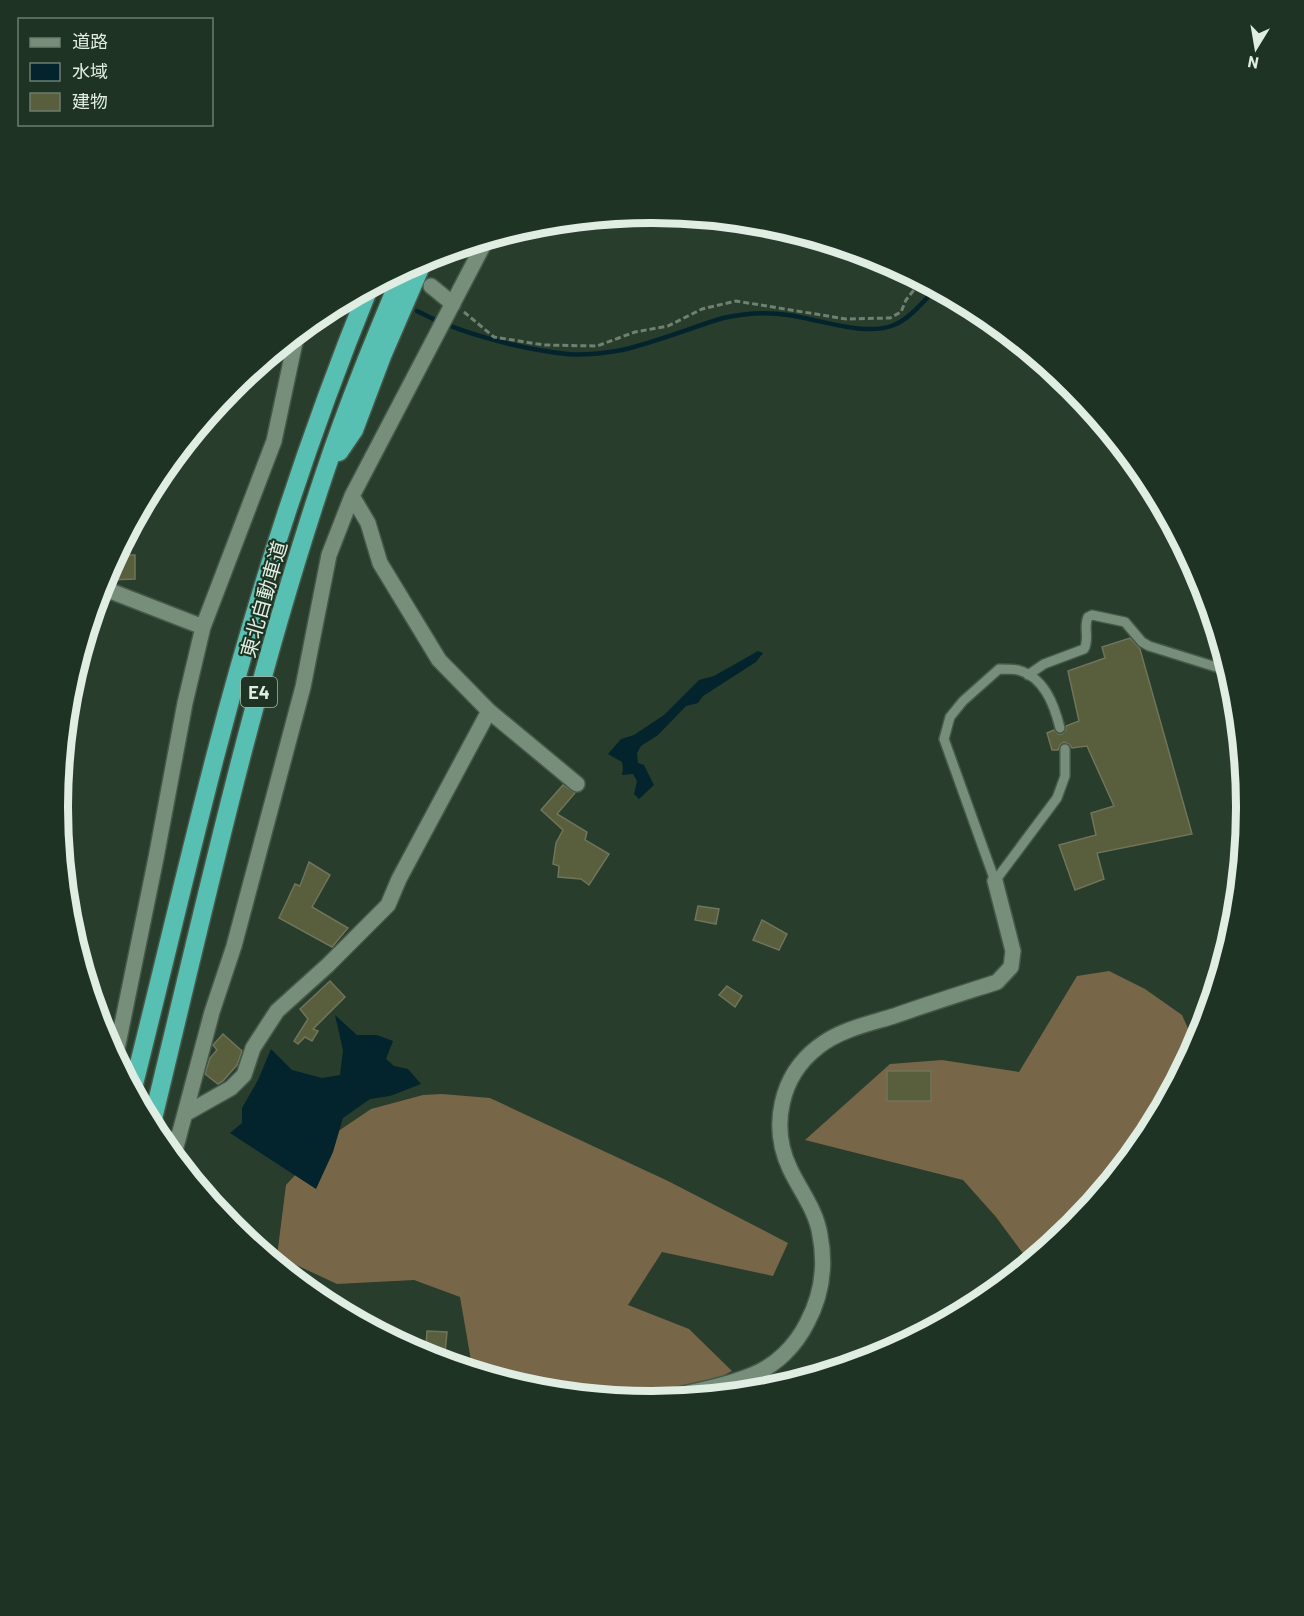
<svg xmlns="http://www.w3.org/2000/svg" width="1304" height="1616" font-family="Barlow,'Noto Sans JP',sans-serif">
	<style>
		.forest { fill: #786648 }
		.water { fill: #03242c }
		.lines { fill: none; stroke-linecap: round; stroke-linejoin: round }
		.stream { stroke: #03242c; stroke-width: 4.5 }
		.building { fill: #595e3d; stroke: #70745a; stroke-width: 1.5 }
		.lane-casing { stroke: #46584a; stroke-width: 12 }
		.street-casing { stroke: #46584a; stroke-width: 18 }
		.highway-casing { stroke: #46584a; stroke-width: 21 }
		.path { stroke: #6f8172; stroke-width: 3; stroke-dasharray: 6 3; stroke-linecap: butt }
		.lane { stroke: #768e7a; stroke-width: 9 }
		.street { stroke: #768e7a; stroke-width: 15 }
		.highway { stroke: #58c0b3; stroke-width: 18 }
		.labels { text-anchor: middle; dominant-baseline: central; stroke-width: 4.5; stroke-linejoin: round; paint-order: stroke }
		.shield { fill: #1e3323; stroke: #a6b5a9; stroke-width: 1.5 }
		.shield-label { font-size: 18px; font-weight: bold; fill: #e0ede2 }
		.street-label { font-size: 20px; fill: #e0ede2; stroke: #1e3323 }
		.rim { fill: none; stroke: #e0ede2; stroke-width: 8 }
	</style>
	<rect width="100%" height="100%" fill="#283d2c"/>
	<path class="forest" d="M1109,971L1145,989L1182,1015L1196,1046L1147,1139L1072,1229L1030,1263L996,1217L963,1180L805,1140L890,1064L942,1060L1019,1072L1077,976Z
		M442,1094L490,1098L668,1181L788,1243L773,1276L662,1252L628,1305L689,1329L732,1371L674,1401L652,1403L536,1391L473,1372L460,1297L414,1280L337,1284L277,1256L286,1185L331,1136L371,1109L423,1095Z"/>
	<path class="water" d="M758,651L763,653L756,662L703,696L698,703L686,706L658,735L641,746L637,753L638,763L644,765L654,785L639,799L634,794L637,781L633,774L622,775L623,769L622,762L608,754L621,739L634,735L664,715L699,680L714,676Z
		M335,1015L357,1035H377L393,1041L386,1059L394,1066L408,1069L421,1084L390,1096L370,1099L343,1118L333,1152L316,1189L230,1133L242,1123V1108L258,1080L271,1049L292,1070L322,1078L340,1075L343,1050Z"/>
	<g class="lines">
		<path class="stream" d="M417,311C458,333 520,349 567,354C584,356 605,353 622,350C656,342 690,328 723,318C741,314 760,312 779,314C812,316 862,338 894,325C911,318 923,301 936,289"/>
	</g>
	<path class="building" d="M116,555H135V579L109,580L104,578Z
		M1130,638L1140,649L1192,834L1097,853L1104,879L1075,890L1059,845L1096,835L1091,813L1114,806L1087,746L1072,748L1069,744L1064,742L1060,745L1058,750H1052L1047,733L1054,730L1058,734H1062L1066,730V726L1079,721L1068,671L1105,658L1102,647Z
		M563,785L575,793L557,814L587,832L585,840L609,854L589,885L581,879L558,877L559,866L553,864L556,843L563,830L541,810Z
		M309,862L330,875L312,907L348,928L332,947L279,918L295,884L300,886Z
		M698,906L719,909L716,924L695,920Z
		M762,920L787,934L779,950L753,940Z
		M330,981L345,997L313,1029L318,1031L312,1041L305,1037L298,1044L294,1041L308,1019L300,1009Z
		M727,986L742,996L735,1007L719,995Z
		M223,1034L242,1051L237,1065L223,1081L218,1084L205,1074L210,1058L217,1050L213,1045Z
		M887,1071H931V1101H887Z
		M427,1331L447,1332L444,1364L425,1358Z"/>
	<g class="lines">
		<g class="lane-casing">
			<path id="lane" d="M1028,675L1044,664L1084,649C1090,639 1083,627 1088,617L1092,615L1125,622L1142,642L1149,646L1229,671
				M1060,728C1054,704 1044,677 1018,670C1012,669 1005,669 999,669L963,701L950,717L944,739L995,881L1057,798L1065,776V749"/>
		</g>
		<g class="street-casing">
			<path id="street" d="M431,286L453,304
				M352,496L368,523L380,563L439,660L489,711L577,784
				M100,587L203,627
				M115,1059L156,858L185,703L203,627L274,441L297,333
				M185,1114L231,1088L244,1075L253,1048L277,1011L328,965L388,905L399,879L489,711
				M173,1158L212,1012L234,946L303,687L329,555L352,496L486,240
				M646,1402C680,1394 720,1388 752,1375C776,1366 796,1345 807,1323C822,1295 826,1266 820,1235C816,1210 801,1192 790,1169C770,1127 780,1076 818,1047C839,1030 868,1024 894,1016C928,1004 963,993 997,982L1011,967L1013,951L995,881"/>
		</g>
		<g class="highway-casing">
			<path id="highway" d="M339,452L354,430L382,356L424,259
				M132,1092C160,981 186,869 215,757C256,599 307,440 369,288
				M151,1127C204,908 253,686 325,472C348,403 376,336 404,269"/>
		</g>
		<path class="path" d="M464,312L494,337L544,345L597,346L635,332L668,326L702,309L736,301L846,319L890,318L901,312L906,300L921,281"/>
		<use href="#lane" class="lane"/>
		<use href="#street" class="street"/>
		<use href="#highway" class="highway"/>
	</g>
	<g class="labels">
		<rect class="shield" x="241" y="677" width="36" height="30" rx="4.5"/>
		<g class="shield-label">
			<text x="259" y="692">E4</text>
		</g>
		<g class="street-label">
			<text transform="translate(263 599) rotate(-74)">東北自動車道</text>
		</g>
	</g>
	<path d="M0 0H1304V1616H0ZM68 807a584 584 0 1 1 1168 0a584 584 0 1 1-1168 0Z" fill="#1e3323" fill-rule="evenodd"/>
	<path class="rim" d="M68 807a584 584 0 1 1 1168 0a584 584 0 1 1-1168 0Z"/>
	<rect x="18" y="18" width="195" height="108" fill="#1e3323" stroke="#6c7d6f" stroke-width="1.5"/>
	<rect x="30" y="38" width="30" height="9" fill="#768e7a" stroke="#6c7d6f" stroke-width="1.5"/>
	<text x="72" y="48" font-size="18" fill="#e0ede2">道路</text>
	<rect x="30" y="63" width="30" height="18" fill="#03242c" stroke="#6c7d6f" stroke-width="1.5"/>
	<text x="72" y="78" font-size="18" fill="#e0ede2">水域</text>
	<rect x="30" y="93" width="30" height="18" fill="#595e3d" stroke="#6c7d6f" stroke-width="1.5"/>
	<text x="72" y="108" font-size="18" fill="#e0ede2">建物</text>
	<g transform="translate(1256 48) rotate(191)" stroke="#1e3323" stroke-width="4.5" paint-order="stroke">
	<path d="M0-4.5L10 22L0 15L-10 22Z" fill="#e0ede2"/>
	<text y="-9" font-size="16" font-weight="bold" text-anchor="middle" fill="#e0ede2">N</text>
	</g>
</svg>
